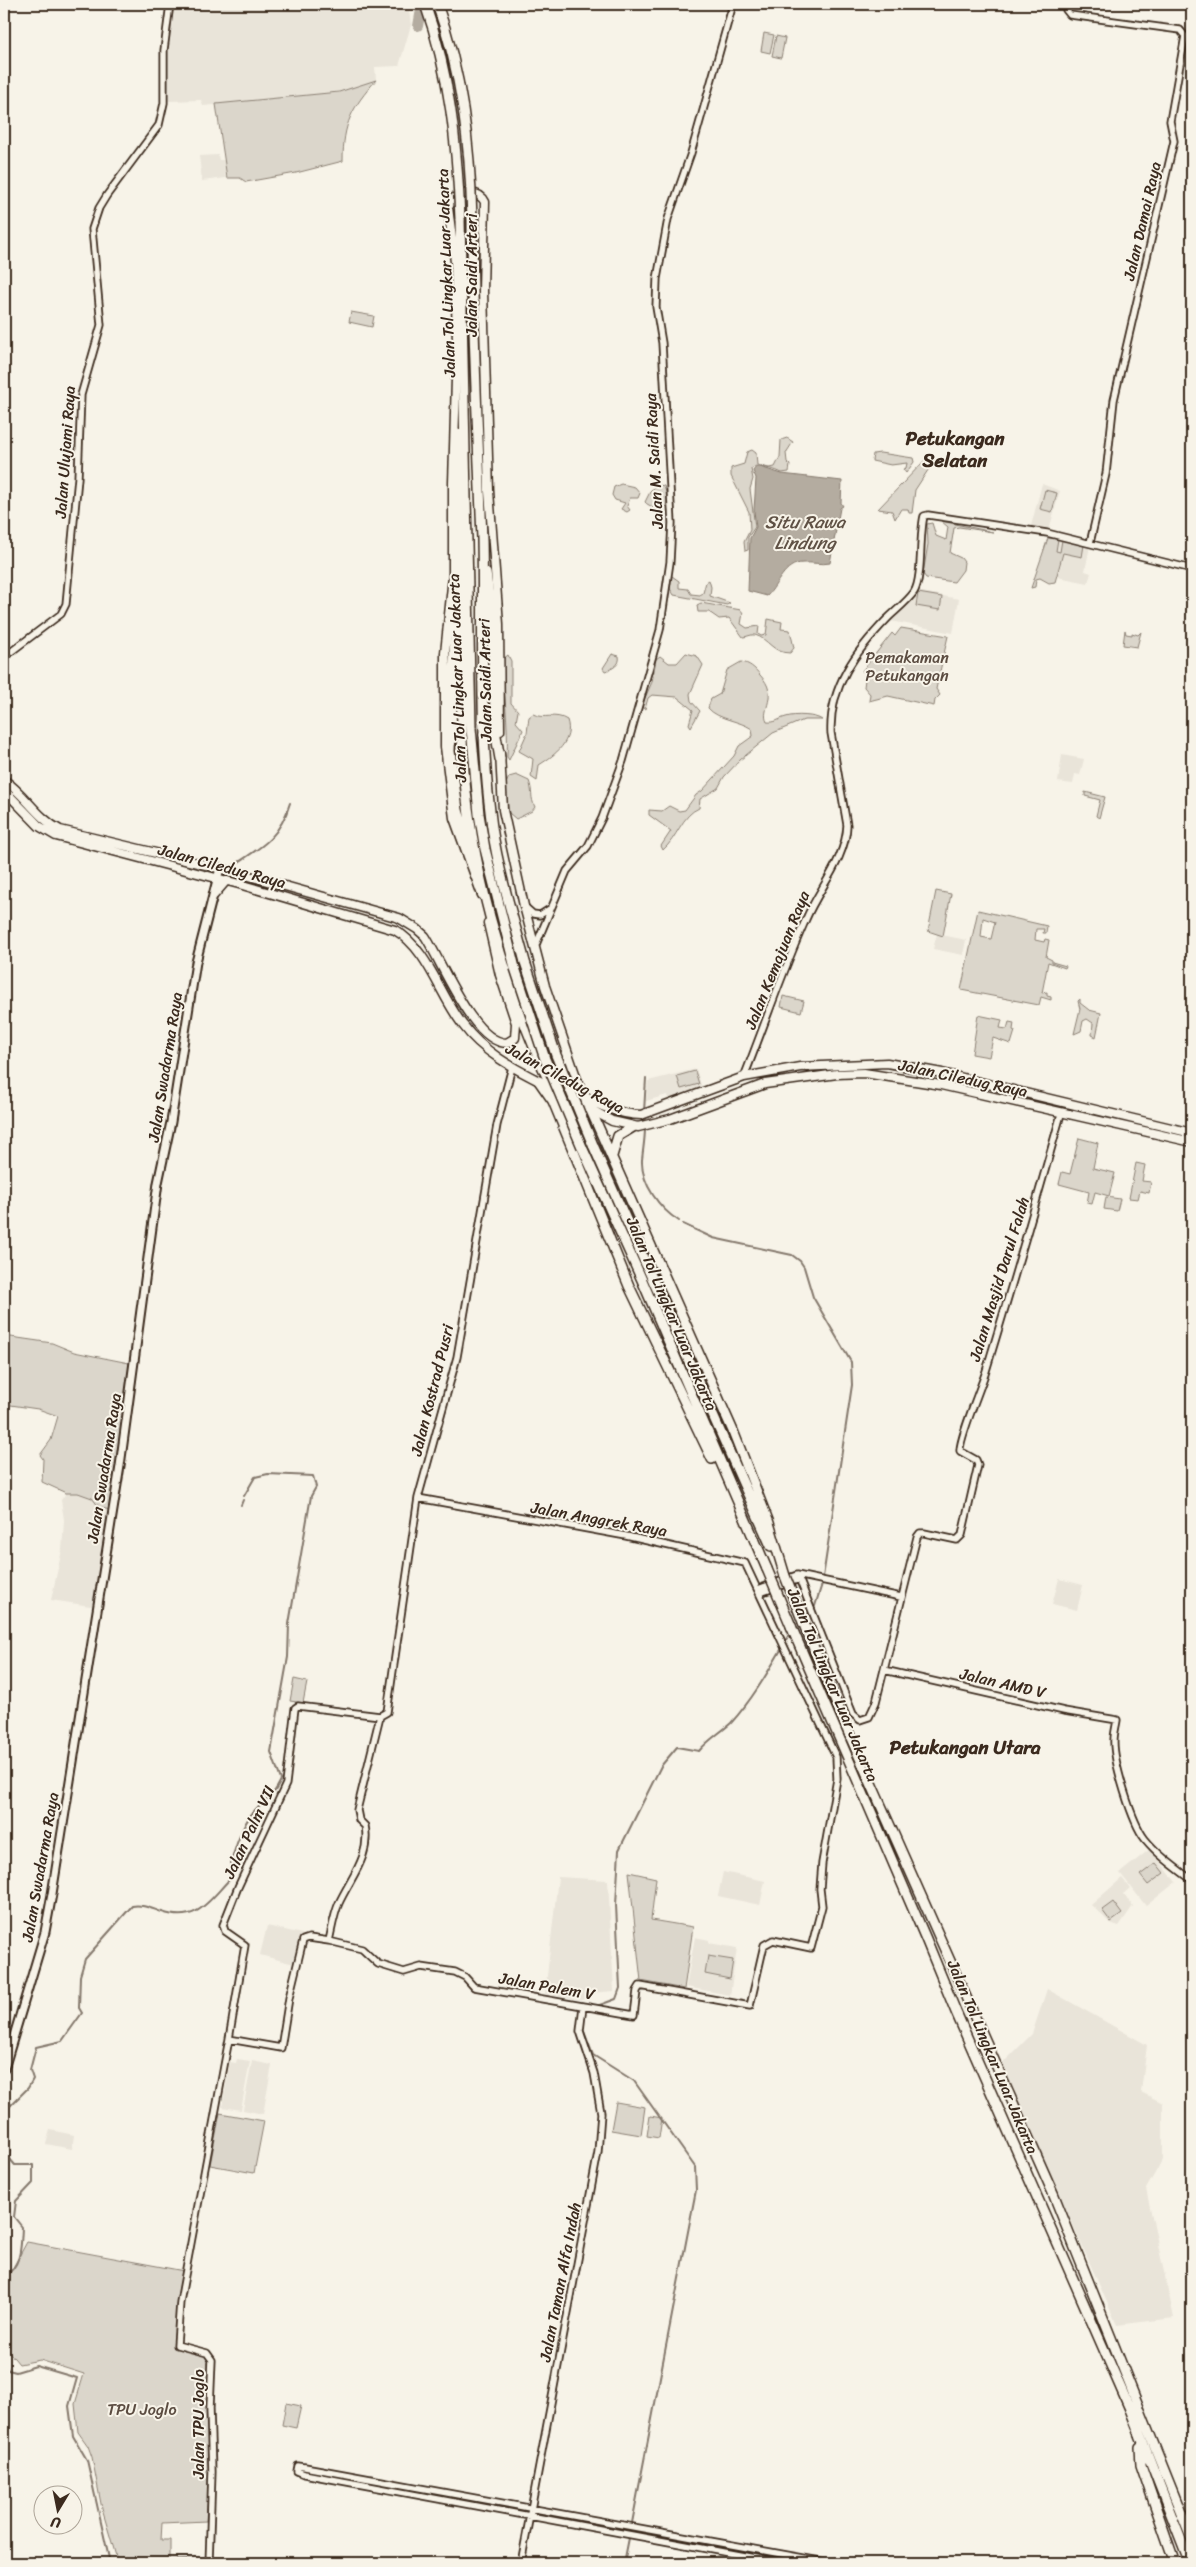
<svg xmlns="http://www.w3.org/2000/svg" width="1196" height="2567" font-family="Sriracha,sans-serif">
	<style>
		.built { fill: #e9e4d9 }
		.green { fill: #dbd6cb; stroke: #8b8074; fill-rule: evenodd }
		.water { fill: #b4aca0; stroke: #84786c }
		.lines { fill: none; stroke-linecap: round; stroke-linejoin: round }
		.stream { stroke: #84786c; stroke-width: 2 }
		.river { stroke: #b4aca0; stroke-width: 10 }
		.tertiary-casing { stroke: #3b2a1e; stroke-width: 9 }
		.secondary-casing { stroke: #3b2a1e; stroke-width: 11 }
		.primary-casing { stroke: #3b2a1e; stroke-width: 11 }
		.motorway-casing { stroke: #3b2a1e; stroke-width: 12 }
		.tertiary { stroke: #f7f3e8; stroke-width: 5.5 }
		.secondary { stroke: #f7f3e8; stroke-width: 7 }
		.primary { stroke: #f7f3e8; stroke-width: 8 }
		.motorway { stroke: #f7f3e8; stroke-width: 9 }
		.motorway-bridge-casing { stroke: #3b2a1e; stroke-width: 12; stroke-linecap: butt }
		.motorway-bridge { stroke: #f7f3e8; stroke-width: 9 }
		.labels { text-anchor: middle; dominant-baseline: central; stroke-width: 4; stroke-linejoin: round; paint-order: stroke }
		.street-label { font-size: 16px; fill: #3b2a1e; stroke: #f7f3e8 }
		.park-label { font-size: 16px; fill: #5b4c41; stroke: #f7f3e8 }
		.water-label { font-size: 18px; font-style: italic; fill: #5f5145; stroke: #f7f3e8 }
		.quarter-label { font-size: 19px; font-weight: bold; fill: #3b2a1e; stroke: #f7f3e8 }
	</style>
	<rect width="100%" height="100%" fill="#f7f3e8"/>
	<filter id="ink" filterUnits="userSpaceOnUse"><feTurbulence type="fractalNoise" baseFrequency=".02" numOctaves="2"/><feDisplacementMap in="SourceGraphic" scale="10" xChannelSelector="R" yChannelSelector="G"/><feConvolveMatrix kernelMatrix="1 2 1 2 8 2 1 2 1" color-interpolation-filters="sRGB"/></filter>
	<g filter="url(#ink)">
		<path class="built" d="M174,4H408L411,25L399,66L375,67L376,80L339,92L203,106L201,100L168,101L167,47Z
			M218,155L219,160H224L226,178L202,181L199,156Z
			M1042,484L1060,491L1049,530L1031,526Z
			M1058,539L1090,546L1085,571L1091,573L1088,583L1058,577L1063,553L1056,551Z
			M917,591L959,599L953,633L891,621Z
			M1062,755L1084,759L1080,775L1075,774L1073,784L1058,782Z
			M937,934L966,940L963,955L933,949Z
			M696,1069L703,1091L670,1104L667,1095L646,1101L648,1081Z
			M66,1493H78L92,1498L99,1507L113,1511L97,1607L51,1600L62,1550L64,1520L61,1500Z
			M1059,1579L1083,1585L1077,1610L1052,1604Z
			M1150,1849L1176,1882L1146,1906L1120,1873Z
			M723,1872L765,1881L760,1905L718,1896Z
			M558,1877L608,1880L614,1991L590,1993L583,2000L545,1994Z
			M1122,1878L1130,1888L1123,1894L1133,1906L1119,1926L1110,1923L1091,1905Z
			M267,1926L302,1934L294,1964L260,1955Z
			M695,1937L709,1940V1943L737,1948L730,1995L686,1987Z
			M1047,1989L1147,2045L1141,2092L1163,2103V2159L1146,2189L1174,2318L1117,2325L1002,2064L1032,2034Z
			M237,2059L250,2061L241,2110L222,2107L230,2062L236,2063Z
			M252,2061L272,2065L263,2114L243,2110Z
			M50,2130L74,2135L72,2149L46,2144Z"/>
		<path class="green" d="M764,33L774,35L770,53L761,51Z
			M776,36L785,38L781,58L772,56Z
			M376,80C352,108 343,123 343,161L296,173L246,182L240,178H227L216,104L339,92Z
			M351,312L374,316L372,327L349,322Z
			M787,438L793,442L786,453L787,462L790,465L789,472L782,473C775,469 765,468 756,466L751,469L753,479L750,489L755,527L748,537V550L745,551L744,542L750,530L749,512L731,476V468L744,464L747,452L752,450L756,453L757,465L769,468L775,467L780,457L781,440Z
			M880,453L913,458L914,462L906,473L903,469L906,468L907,463L891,465L872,461L873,454Z
			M925,460L932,464L915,490L912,513H909L908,509H901L895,519L892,511L878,509Z
			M621,484L635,487L640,493L638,498H630L627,506L630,510L627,512L621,509L625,503L615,500L612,495L614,487Z
			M659,485L664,486L668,499L666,507C660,509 649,507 645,502L651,490Z
			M1045,490L1057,493L1052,512L1040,509Z
			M941,521L993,532L959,527L954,528L950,553L961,558L964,562L963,570L954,582L926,578L923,574L928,544L927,524L932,523L936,536L946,540L948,527Z
			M1048,538L1058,539L1056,551L1060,552L1062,540L1084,545L1082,557L1063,553L1055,582L1049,583L1040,578L1036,579L1035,587L1031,588Z
			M672,576L679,581V588L688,589L691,594L700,595L703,593L706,582L709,580L711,587L710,596L730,603L727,605L674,595L669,587Z
			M918,593L942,597L940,610L916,606Z
			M701,603L741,610L743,613L741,624L747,628L759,626L758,634L761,636L766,635L768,619L782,622L781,629L790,630L794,648L790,653C772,653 769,639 755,635C751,634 747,637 743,637L729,618L719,619L709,612H698L697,605Z
			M901,628L948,636L936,689L940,695L935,700L934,706L888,696L869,701L870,694L864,687L866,672L862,671L892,633L895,636Z
			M1125,630L1126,634L1132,635V633L1138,635L1141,632L1137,647L1123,645Z
			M686,653L697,656L703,665L690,694L691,701L700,711L691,727L689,724L693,710L677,697L652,695L648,698L645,709L641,707L652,682L656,659L660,656L669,663H677Z
			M612,654L619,656C621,665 612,669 605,671L603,668Z
			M508,655L511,661V703L518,711L516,722L523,730L509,760L507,757C509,724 503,691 503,659Z
			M741,662C749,663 755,668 760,675C780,696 760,709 767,722C776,723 778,719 786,717C795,714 816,715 822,720H804L773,733L740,760L724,777L718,788L700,799L699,808C682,815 677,838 663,850L661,846L671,831L649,815V810L662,811L669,806L679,811L685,810L696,795L702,791L734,756L739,746L753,736L752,729C739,720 718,720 708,708L711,699L720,694L727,670Z
			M533,714C544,720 555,712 567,720C574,741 555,755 539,765L537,781L531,777L533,759L519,751L527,733L529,717Z
			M516,775L529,781C533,791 530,798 535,807L532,811L516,819L509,813L505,786L509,777Z
			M1085,792L1105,797L1099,818L1096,816L1100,800L1085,796Z
			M936,891L951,894L943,936L928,931Z
			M978,910L1047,926L1046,933H1043L1044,929H1036L1035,940L1044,942L1045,939L1049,940L1046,957L1052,960V962L1066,966L1065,968L1048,962L1042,993L1047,992V996L1051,997V1000L1041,997L1039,1005L961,990ZM983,918L995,922L991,939L981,937Z
			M783,996L804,1001L801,1012L781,1007Z
			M1080,999V1003L1089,1010L1101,1013L1096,1037L1092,1035L1093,1023L1087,1019L1083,1021L1081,1031L1074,1034L1080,1009L1078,1001Z
			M978,1015L1002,1020L1000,1028L1007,1029L1009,1022L1014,1023L1013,1030L1015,1031L1011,1044L993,1038L989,1057L972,1054Z
			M695,1071L699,1084L681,1089L677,1076Z
			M1079,1138L1098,1143L1093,1168L1115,1173L1109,1196L1095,1192L1092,1204L1087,1203L1089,1192L1059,1184L1062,1172L1070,1174Z
			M1136,1163L1145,1165L1142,1181L1151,1182L1149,1193L1140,1191L1138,1199L1129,1198Z
			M1106,1197L1120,1199L1117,1211L1104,1209Z
			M4,1336L52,1343L74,1352L134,1364L113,1511L99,1507L92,1498L78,1493H66L42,1482L43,1459L40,1455L51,1440L58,1416L38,1409L4,1404Z
			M294,1679L307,1682L303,1703L290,1701Z
			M1156,1863L1164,1873L1148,1885L1140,1875Z
			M629,1872L656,1878L651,1920L693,1927L684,1989L641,1981Z
			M1113,1902L1122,1914L1111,1922L1102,1910Z
			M708,1956L733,1960L730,1979L705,1974Z
			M616,2102L645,2107L641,2135L611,2130Z
			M220,2113L264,2121L254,2173L210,2165Z
			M650,2116L662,2118L659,2138L647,2136Z
			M27,2242L184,2271L174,2347L204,2352L208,2361L209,2477L206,2521L162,2523L161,2540H170V2560L205,2559V2563H118L102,2509L92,2457L88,2446L78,2432L75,2404L84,2374L40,2360L19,2364L9,2352L4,2330V2284Z
			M286,2403L301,2406L296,2428L282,2425Z"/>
		<path class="water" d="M760,467L782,474L842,481L841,503L843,506L840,508L830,563C822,565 812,562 803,563C784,563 778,585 767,596L748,591L750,538L756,527L754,511L756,478L753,471L756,467Z"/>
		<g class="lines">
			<path class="stream" d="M234,865C262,847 280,837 290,803
				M644,1112L646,1078
				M645,1128C645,1139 643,1149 642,1160C641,1184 660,1209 679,1221
				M683,1224L713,1238L792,1255L800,1261L804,1267L813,1297L851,1362L852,1385L822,1584L815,1606L805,1616
				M241,1505L243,1500
				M784,1644L790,1632
				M597,2006L616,1999L620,1988L616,1905L619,1850L661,1766L677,1747L699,1751C708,1740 720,1733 731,1723C751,1701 767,1674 782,1648
				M584,2022L583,2029L593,2055L634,2081L695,2167L696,2190L632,2523
				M4,2112L28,2088L33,2079L30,2070L36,2047L62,2041L82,2013L79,2008L80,1976L85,1959L132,1906C143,1904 152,1909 162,1912C196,1924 208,1902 229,1880C229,1861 242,1823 255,1810C268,1796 272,1799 281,1780L271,1752L288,1657L289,1624L311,1496L316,1487L313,1476L268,1474L255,1477L244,1496
				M4,2140L10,2150L9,2158L15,2165H33V2183L16,2201L14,2217L22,2227C21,2245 22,2267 4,2276
				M4,2362L8,2370L16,2372L36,2366L77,2378L69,2406L73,2436L87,2460L110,2563
				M624,2563L629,2538"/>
			<path class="river" d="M418,26L422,4"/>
			<g class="tertiary-casing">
				<path id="tertiary" d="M1067,4L1066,10L1070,15L1180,30L1185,36L1170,121L1174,141L1114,400L1106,474L1090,543
					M4,657L61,614L66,604L78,478L81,395L101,325L92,229L99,208L107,195L159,125L164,103V50L170,4
					M524,906L533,914L540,915L551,908
					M535,947L567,871L588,846L602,818L623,761L660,630L670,562L672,523L662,343L656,307L657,279L668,219L691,153L733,4
					M744,1077C765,1024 783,970 806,919C819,888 846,859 847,825L831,733C829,687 856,651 887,619C895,611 907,602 914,592C923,578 919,535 924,516L928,515L1047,533L1192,569
					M758,1589L797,1575L901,1597
					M760,1593L797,1580L800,1581L853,1714L860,1720L869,1717L876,1702L917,1537L920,1533H924L957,1540L962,1535L978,1465L976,1460L960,1451C959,1439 981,1387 986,1371C1012,1285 1037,1200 1061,1114
					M884,1670L1064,1711L1117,1720C1116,1727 1114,1733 1114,1740C1113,1761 1132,1823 1145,1839C1158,1855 1176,1868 1192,1880
					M380,1716L387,1712L418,1498L457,1357L497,1125L512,1067
					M329,1941C332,1928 334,1914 339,1903C351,1877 371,1856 365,1826L359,1820L357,1810L380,1716
					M229,2039L245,1945L225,1931L223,1925L238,1887L286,1784L295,1708L298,1706L380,1716
					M209,2563L212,2472L210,2408L212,2360L207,2353L177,2345L180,2302L229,2039L281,2048L289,1998L303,1940L309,1938L329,1941L362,1949L378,1964L404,1972L421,1967L455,1972L465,1977L474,1987L634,2015L637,1991L640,1986L750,2006L764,1945L773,1940L811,1948L822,1906L820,1889L822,1863L837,1779L836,1757L745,1563L626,1536L418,1498
					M521,2563L598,2152L601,2113L594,2073L580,2031L583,2006
					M782,2563L304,2474L297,2471L298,2466L305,2467L831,2563"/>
			</g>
			<g class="secondary-casing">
				<path id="secondary" d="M4,2069L45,1932L52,1894L120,1466L158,1183L171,1122L196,962L220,868"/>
			</g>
			<g class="primary-casing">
				<path id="primary" d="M500,753L503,810L524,906L545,986L581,1091C589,1105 625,1115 641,1115L744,1077L800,1067L887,1063L942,1073L1192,1133
					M4,780C25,794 37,818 60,830L235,872L399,918L417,929L425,936C442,962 473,1043 507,1043L515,1038L516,1023L500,975L488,923
					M4,790L39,826L56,836L239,884L395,930C428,949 440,996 463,1025C483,1052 513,1068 543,1083
					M214,895L226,881
					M482,895L454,818L445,747V653L453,576V483L457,343L455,262L448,207L454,198C464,192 479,190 485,202L483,291L489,491L499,624L500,731
					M557,1091L612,1121L638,1127L670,1119L765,1084L837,1074L864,1073L941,1085L1192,1142"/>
			</g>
			<g class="motorway-casing">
				<path id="motorway" d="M472,218C472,325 478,432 482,539C484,630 479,721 490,811C495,862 512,913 525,962
					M460,219L471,728L479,814L485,849L515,968
					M459,434L462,738C466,854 503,983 552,1088
					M486,573L491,611L496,736L500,759
					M456,607L450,751L458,810L474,866
					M542,1062C553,1070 562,1064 566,1053
					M539,1081L553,1101L629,1286L712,1459
					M585,1097L733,1431L769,1523L785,1576
					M568,1118L574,1100L581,1091
					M593,1145L771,1546
					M582,1147L642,1280L767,1569
					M612,1156L618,1136L633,1127
					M803,1622L847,1729L1053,2193L1192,2540
					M791,1626L926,1939L956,2012L1130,2409L1190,2563
					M1140,2447L1141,2465L1175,2563"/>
			</g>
			<use href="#tertiary" class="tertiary"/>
			<use href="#secondary" class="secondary"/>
			<use href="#primary" class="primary"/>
			<use href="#motorway" class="motorway"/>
			<g class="motorway-bridge-casing">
				<path id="motorway-bridge" d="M425,4C450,74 457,145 460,219
					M437,4C462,73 470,145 472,218
					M525,962L556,1055L593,1145
					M515,968L545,1059L582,1147
					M767,1569L791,1626
					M785,1576L803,1622"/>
			</g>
			<use href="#motorway-bridge" class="motorway-bridge"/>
		</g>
	</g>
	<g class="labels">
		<g class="street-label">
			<text transform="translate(1142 221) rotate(-77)">Jalan Damai Raya</text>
			<text transform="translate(446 273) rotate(-92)">Jalan Tol Lingkar Luar Jakarta</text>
			<text transform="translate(471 275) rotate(-90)">Jalan Saidi Arteri</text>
			<text transform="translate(65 452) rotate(-86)">Jalan Ulujami Raya</text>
			<text transform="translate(654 461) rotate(-93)">Jalan M. Saidi Raya</text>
			<text transform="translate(457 678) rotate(-92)">Jalan Tol Lingkar Luar Jakarta</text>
			<text transform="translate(485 680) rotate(-91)">Jalan Saidi Arteri</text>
			<text transform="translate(222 866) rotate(15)">Jalan Ciledug Raya</text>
			<text transform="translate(777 960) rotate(-68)">Jalan Kemajuan Raya</text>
			<text transform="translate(165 1067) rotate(-81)">Jalan Swadarma Raya</text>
			<text transform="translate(565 1078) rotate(28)">Jalan Ciledug Raya</text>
			<text transform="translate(963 1078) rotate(12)">Jalan Ciledug Raya</text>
			<text transform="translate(999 1279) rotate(-73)">Jalan Masjid Darul Falah</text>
			<text transform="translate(672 1314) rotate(67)">Jalan Tol Lingkar Luar Jakarta</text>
			<text transform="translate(432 1390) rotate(-76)">Jalan Kostrad Pusri</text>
			<text transform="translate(104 1468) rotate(-81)">Jalan Swadarma Raya</text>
			<text transform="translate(599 1519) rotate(10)">Jalan Anggrek Raya</text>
			<text transform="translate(1003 1683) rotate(13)">Jalan AMD V</text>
			<text transform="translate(833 1685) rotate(67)">Jalan Tol Lingkar Luar Jakarta</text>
			<text transform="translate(249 1832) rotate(-65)">Jalan Palm VII</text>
			<text transform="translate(40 1867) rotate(-80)">Jalan Swadarma Raya</text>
			<text transform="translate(547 1986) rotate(10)">Jalan Palem V</text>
			<text transform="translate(993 2057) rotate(67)">Jalan Tol Lingkar Luar Jakarta</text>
			<text transform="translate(560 2282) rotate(-79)">Jalan Taman Alfa Indah</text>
			<text transform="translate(198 2424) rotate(-90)">Jalan TPU Joglo</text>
		</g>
		<g class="park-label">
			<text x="907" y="657">Pemakaman<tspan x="907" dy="18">Petukangan</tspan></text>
			<text x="142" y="2409">TPU Joglo</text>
		</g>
		<g class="water-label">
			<text x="805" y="522">Situ Rawa<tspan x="805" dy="21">Lindung</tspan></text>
		</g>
		<g class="quarter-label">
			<text x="955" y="438">Petukangan<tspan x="955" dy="22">Selatan</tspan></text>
			<text x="965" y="1747">Petukangan Utara</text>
		</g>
	</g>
	<rect width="1196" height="2567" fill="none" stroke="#f7f3e8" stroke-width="20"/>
	<rect x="10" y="10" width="1176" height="2547" fill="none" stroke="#3b2a1e" stroke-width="2" filter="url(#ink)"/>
	<g transform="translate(58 2510) rotate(190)"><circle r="24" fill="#f7f3e8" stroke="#aca397"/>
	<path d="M0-4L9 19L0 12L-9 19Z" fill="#3b2a1e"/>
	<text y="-8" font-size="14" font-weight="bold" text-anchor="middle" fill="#3b2a1e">U</text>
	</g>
</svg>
